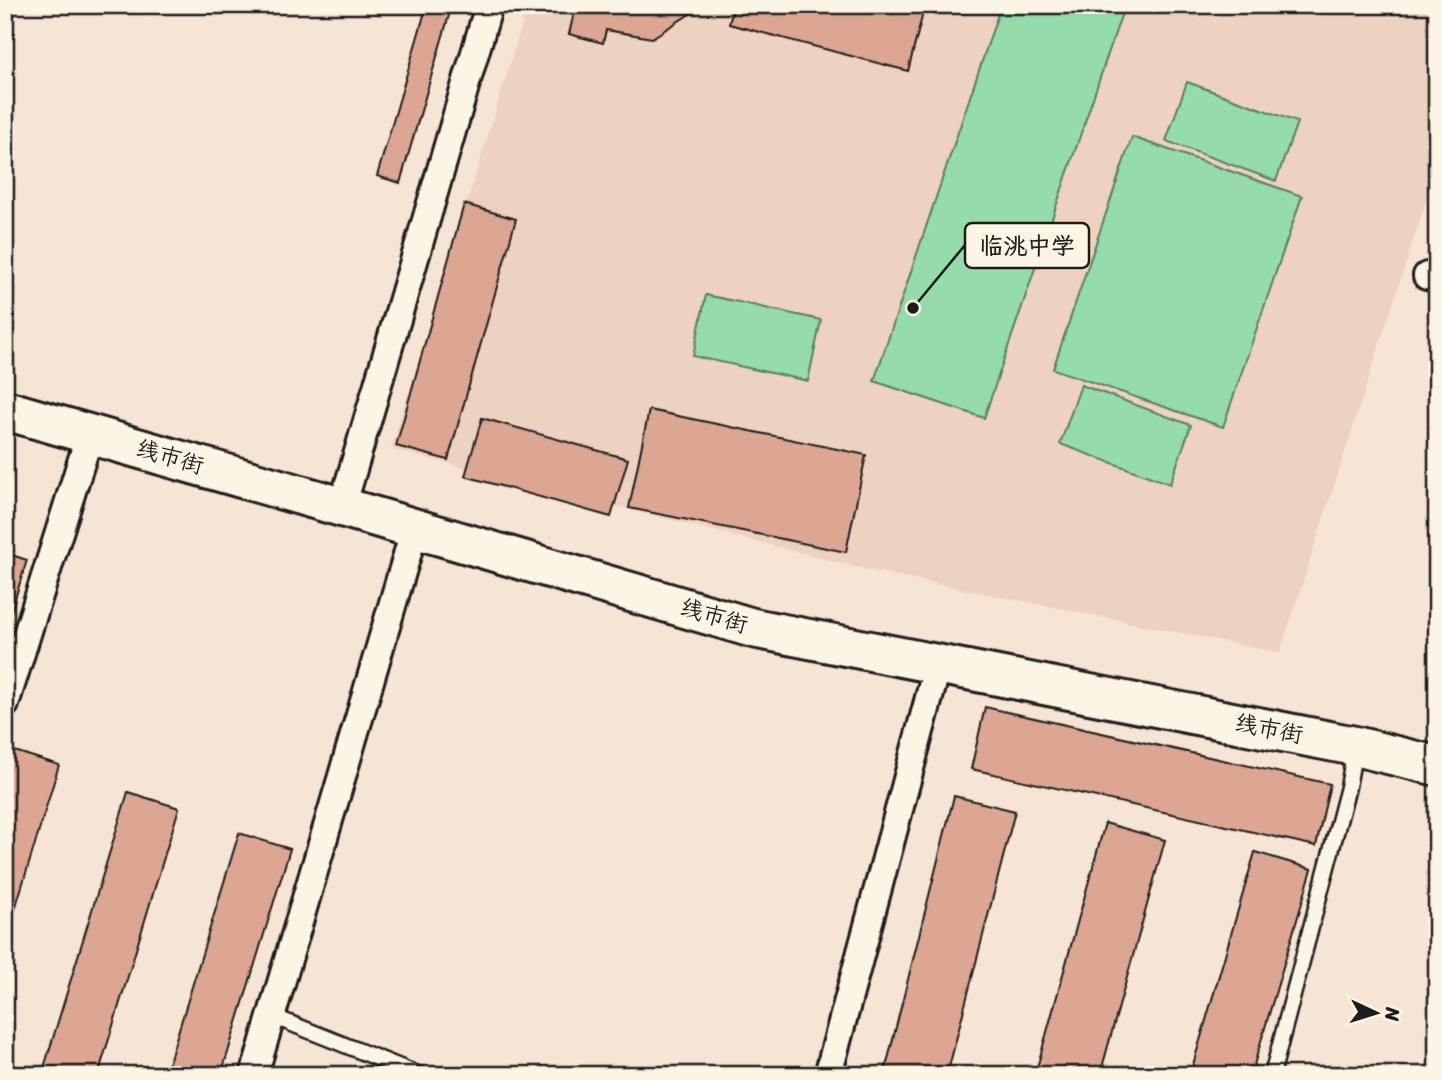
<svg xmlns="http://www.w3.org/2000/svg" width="1442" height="1080" font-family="Sriracha,'LXGW WenKai TC',sans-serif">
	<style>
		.built { fill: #eed2c0 }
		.pitch { fill: #96dcaa; stroke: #597c63; stroke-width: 2 }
		.building { fill: #dca692; stroke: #1c1c1c; stroke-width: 2 }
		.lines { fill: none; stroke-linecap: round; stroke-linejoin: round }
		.lane-casing { stroke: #1c1c1c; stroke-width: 19 }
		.street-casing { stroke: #1c1c1c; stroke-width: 32 }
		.secondary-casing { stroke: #1c1c1c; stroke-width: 44 }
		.lane { stroke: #fcf5e5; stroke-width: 14 }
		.street { stroke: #fcf5e5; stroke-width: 26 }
		.secondary { stroke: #fcf5e5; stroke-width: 38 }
		.labels { text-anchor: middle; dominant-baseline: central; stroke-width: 6; stroke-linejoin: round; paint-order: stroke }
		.street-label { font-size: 23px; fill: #1c1c1c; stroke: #fcf5e5 }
		.leader { fill: none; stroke: #1c1c1c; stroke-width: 2.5 }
		.callout-dot { fill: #1c1c1c; stroke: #fcf5e5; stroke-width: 2.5 }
		.callout { fill: #fcf5e5; stroke: #1c1c1c; stroke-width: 2.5 }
		.callout-label { font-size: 24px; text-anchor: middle; font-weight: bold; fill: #1c1c1c }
	</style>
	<rect width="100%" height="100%" fill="#f6e5d4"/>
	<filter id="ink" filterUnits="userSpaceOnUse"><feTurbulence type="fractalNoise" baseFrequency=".0143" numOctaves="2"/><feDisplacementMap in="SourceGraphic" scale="14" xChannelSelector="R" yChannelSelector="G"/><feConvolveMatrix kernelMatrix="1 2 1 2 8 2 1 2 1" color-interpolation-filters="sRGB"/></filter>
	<g filter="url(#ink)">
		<path class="built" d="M528,5H1437V167L1280,653L864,569L391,449Z"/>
		<path class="pitch" d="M1001,5H1120L1124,7L984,418L874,381Z
			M1187,82L1297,122L1276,181L1166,141Z
			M1132,137L1302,196L1223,427L1053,369Z
			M706,295L821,320L808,381L693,356Z
			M1081,385L1191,425L1170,484L1060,444Z"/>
		<path class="building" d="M427,5H452L400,183L377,176Z
			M576,5H704L652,38L606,30L603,43L569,34Z
			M734,5H925L908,71L729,24Z
			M464,204L516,219L448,460L396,446Z
			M649,410L866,455L846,552L629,508Z
			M482,418L628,459L611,517L465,476Z
			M5,553L27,560L5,631Z
			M985,707L1330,784L1316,846L971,769Z
			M8,749L59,765L5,942V757Z
			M128,792L179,808L98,1075H56L43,1071Z
			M954,796L1015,811L947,1075H884Z
			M1105,823L1165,840L1100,1075H1035Z
			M239,833L290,849L221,1075H165Z
			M1255,852L1312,869L1251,1075H1190Z"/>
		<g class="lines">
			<g class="lane-casing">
				<path id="lane" d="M272,1016L420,1075
					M1272,1075L1348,787L1355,748"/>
			</g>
			<g class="street-casing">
				<path id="street" d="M1427,276L1437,278
					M342,507L489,5
					M5,704L90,434
					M254,1075L415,528
					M828,1075L938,664"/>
			</g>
			<g class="secondary-casing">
				<path id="secondary" d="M5,410L342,507L753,628L1355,746L1437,766"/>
			</g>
			<use href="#lane" class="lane"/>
			<use href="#street" class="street"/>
			<use href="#secondary" class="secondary"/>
		</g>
	</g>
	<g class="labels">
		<g class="street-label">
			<text transform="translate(170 457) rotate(16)">线市街</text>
			<text transform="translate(714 616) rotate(16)">线市街</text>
			<text transform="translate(1269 729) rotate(11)">线市街</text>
		</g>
	</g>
	<path class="leader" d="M913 308L965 245"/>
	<circle class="callout-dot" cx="913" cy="308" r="7"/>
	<rect class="callout" x="965" y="223" width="124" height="45" rx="7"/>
	<g class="callout-label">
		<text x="1027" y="254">临洮中学</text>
	</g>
	<rect width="1442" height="1080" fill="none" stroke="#fcf5e5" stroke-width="28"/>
	<rect x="14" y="14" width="1414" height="1052" fill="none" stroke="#1c1c1c" stroke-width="2.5" filter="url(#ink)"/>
	<g transform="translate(1376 1013) rotate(94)" stroke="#fcf5e5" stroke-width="5" paint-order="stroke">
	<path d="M0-5L12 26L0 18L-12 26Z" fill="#1c1c1c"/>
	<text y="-10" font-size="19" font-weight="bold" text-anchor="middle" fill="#1c1c1c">N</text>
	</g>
</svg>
